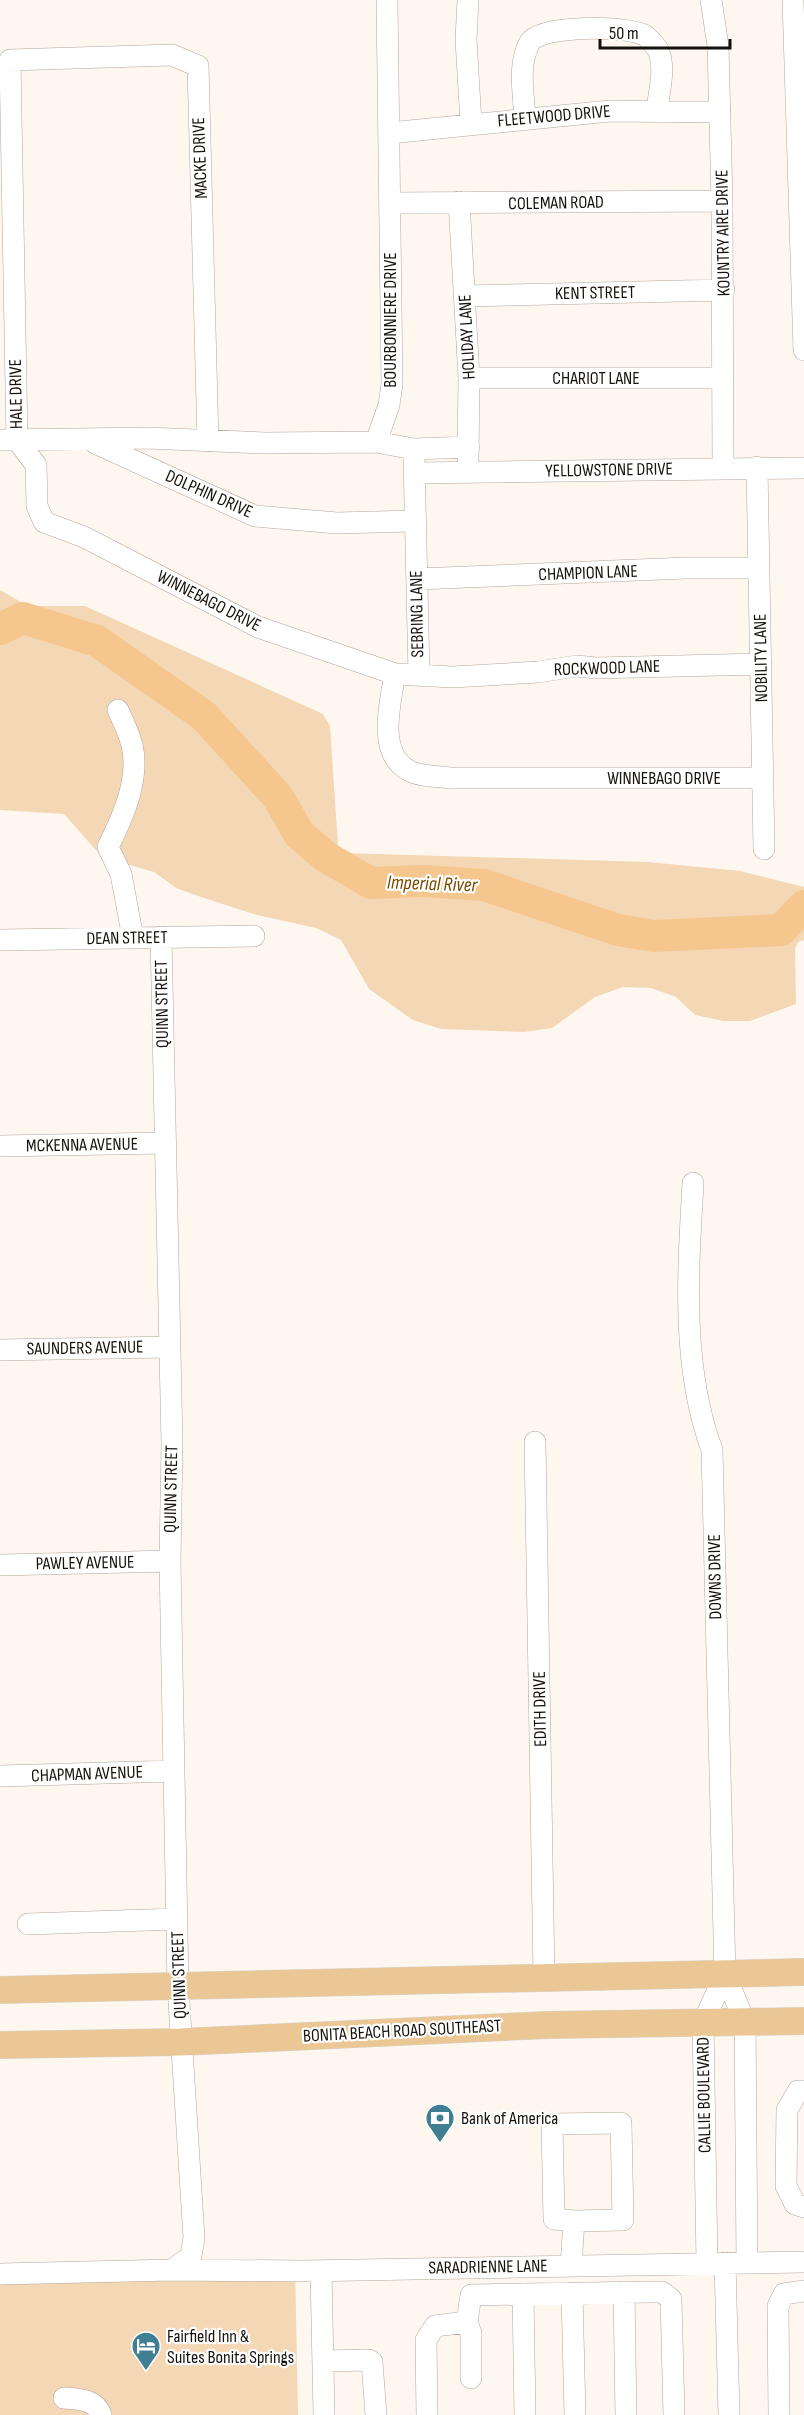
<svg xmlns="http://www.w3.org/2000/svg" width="804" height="2415" font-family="'Sofia Sans Condensed',sans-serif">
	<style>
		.green { fill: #f4d7b5 }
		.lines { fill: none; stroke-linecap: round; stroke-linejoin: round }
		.river { stroke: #f5c78f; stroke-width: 32 }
		.minor-casing { stroke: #b0a69a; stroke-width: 22 }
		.major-casing { stroke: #d5d4d3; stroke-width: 28 }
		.minor { stroke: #fff; stroke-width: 21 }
		.major { stroke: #ebc796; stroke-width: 27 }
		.labels { text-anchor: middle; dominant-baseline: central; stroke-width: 4.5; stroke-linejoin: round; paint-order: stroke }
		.street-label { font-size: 18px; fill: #15120d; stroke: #fff }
		.poi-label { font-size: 18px; fill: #15120d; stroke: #fff; text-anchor: start }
		.water-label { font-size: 20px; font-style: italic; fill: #764c03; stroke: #fff }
	</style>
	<rect width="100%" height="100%" fill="#fef7f0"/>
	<path class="green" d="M0,590L28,606H85L323,714L330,726L338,845L343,853L648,862L740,871L804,887V940L798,942L795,949L796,1004L750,1021H723L695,1015L676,997L651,988L623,987L595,997L552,1028L524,1032L441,1029L413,1020L369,989L341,940L316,928L257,915L201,897L176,888L154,872L102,857L64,814L0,810Z
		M295,2263L298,2415H0V2268Z"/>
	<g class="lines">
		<path class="river" d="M0,629L23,618L97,641L204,716L278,797L299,834L326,857L371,883L423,881L484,885L618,930L654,936L781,930L804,906"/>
		<g class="minor-casing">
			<path id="minor" d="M468,0L466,40L471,123
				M711,0L718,46L722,201L723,467
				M793,0L804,350
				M525,119C524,95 517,65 530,42C541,25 629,25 646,36C649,39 656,46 658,50C666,67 659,92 657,110
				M389,133L610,111L720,112
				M459,202L469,378L468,459
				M390,203L722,201
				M465,296L724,290
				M469,378H723
				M0,440L147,438L265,443L376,442L414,449L469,447
				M208,441L198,66L172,55L10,60L17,440L36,465L37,506L44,522L84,537L258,627L395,674L453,677L538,672L577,666L596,668L761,664
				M376,442L389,405L392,384L387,0
				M95,443L255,516L337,523L414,521
				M414,459L419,674
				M757,467L764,849
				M415,473L804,468
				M417,579L686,568H759
				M395,674C390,703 377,753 408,770C420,777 437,776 450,778H763
				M118,710C123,721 129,733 132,745C140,779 123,817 108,847L121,874L133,938
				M0,940L254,936
				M0,1146L164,1143
				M693,1183C688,1272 681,1366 712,1450L725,1974L745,2023L747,2262
				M0,1350L170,1347
				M535,1442L544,1977
				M0,1565L170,1561
				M0,1776L174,1771
				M28,1924L177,1919
				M804,2091H798L787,2110L786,2186L795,2204L804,2207
				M707,2262L703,2023L725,1974
				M725,2263L729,2415
				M571,2265L574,2221L623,2220L621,2123L552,2124L554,2219L574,2221
				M172,2270L304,2271L804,2262
				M321,2271L324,2415
				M0,2274L172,2270L191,2256L194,2238L178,1986L170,1561L172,1444L161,937
				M624,2292L626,2415
				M572,2293L575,2415
				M523,2294L525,2415
				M467,2322L471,2333V2378
				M323,2361L369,2360L372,2362L376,2415
				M64,2398C78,2399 96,2399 101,2415
				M427,2415L426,2340L435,2326L467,2322L471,2295L649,2292H662L671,2299L674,2415
				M779,2415L778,2306L784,2294L804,2291"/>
		</g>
		<g class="major-casing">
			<path id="major" d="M0,1990L804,1972
				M0,2045L181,2042L548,2025L804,2021"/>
		</g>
		<use href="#minor" class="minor"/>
		<use href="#major" class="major"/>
	</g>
	<defs>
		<g id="bank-pin" transform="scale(1.5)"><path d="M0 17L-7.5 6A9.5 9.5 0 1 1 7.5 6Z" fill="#407e93" stroke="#fff"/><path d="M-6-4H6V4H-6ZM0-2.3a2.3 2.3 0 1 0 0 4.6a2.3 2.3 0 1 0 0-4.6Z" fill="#fff"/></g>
		<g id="hotel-pin" transform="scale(1.5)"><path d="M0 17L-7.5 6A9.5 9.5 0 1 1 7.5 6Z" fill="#407e93" stroke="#fff"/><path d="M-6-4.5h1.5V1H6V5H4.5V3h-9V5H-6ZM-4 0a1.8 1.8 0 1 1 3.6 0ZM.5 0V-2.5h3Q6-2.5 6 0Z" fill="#fff"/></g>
	</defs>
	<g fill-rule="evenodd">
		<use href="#bank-pin" x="440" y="2118"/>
		<use href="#hotel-pin" x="146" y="2346"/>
	</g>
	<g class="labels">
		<g class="street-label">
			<text transform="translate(554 116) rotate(-5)">FLEETWOOD DRIVE</text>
			<text transform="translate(200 158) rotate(-92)">MACKE DRIVE</text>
			<text transform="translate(556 203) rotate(-1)">COLEMAN ROAD</text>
			<text transform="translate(723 233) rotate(-91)">KOUNTRY AIRE DRIVE</text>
			<text transform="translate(595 293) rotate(-1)">KENT STREET</text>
			<text transform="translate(390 320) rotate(-90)">BOURBONNIERE DRIVE</text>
			<text transform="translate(467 337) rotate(-93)">HOLIDAY LANE</text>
			<text x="596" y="378">CHARIOT LANE</text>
			<text transform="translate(16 394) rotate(-91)">HALE DRIVE</text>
			<text transform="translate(609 470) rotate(-1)">YELLOWSTONE DRIVE</text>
			<text transform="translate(209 494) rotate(24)">DOLPHIN DRIVE</text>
			<text transform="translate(588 573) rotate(-2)">CHAMPION LANE</text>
			<text transform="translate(209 601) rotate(27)">WINNEBAGO DRIVE</text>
			<text transform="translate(417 614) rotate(-91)">SEBRING LANE</text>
			<text transform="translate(761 658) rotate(-91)">NOBILITY LANE</text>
			<text transform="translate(607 668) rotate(-2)">ROCKWOOD LANE</text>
			<text x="664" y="778">WINNEBAGO DRIVE</text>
			<text transform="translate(127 938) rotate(-1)">DEAN STREET</text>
			<text transform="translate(162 1004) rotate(-91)">QUINN STREET</text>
			<text transform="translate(82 1145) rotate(-1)">MCKENNA AVENUE</text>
			<text transform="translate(85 1348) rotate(-1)">SAUNDERS AVENUE</text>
			<text transform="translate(171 1489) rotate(-89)">QUINN STREET</text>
			<text transform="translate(85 1563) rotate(-1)">PAWLEY AVENUE</text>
			<text transform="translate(715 1577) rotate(-91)">DOWNS DRIVE</text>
			<text transform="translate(540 1709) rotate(-91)">EDITH DRIVE</text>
			<text transform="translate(87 1774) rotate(-2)">CHAPMAN AVENUE</text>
			<text transform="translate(179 1975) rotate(-92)">QUINN STREET</text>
			<text transform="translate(402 2031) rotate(-3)">BONITA BEACH ROAD SOUTHEAST</text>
			<text transform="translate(704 2095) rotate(-91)">CALLIE BOULEVARD</text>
			<text transform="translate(488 2267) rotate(-1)">SARADRIENNE LANE</text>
		</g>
		<g class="poi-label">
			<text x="461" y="2118">Bank of America</text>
			<text x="167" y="2336">Fairfield Inn &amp;<tspan x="167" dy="21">Suites Bonita Springs</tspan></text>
		</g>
		<g class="water-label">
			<text transform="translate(432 884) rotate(2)">Imperial River</text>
		</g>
	</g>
	<path d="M600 39v9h130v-9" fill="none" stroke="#15120d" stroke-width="3"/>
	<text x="609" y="39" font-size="18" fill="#15120d" stroke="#ffffff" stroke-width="4.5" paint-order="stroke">50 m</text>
</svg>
